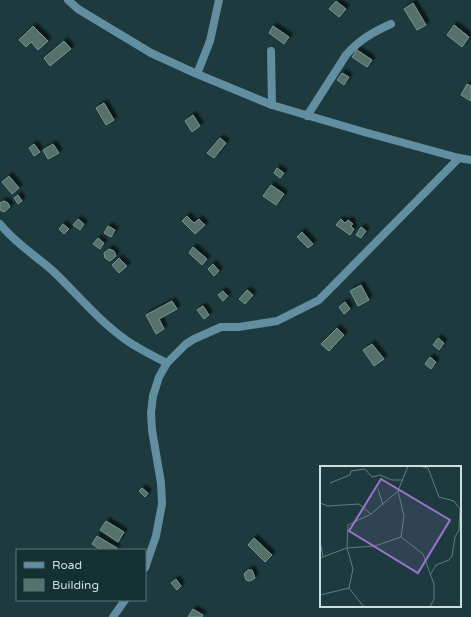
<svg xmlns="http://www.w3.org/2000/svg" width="471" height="617" font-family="'Varela Round',sans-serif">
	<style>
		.building { fill: #54716b; stroke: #76958e; filter: url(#shadow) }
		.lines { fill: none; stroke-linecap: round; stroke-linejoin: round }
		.lane { stroke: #618ea0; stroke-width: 8 }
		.street { stroke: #618ea0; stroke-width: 8 }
		.inset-road { fill: none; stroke: #637c7e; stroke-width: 1 }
		.view { fill: #9b73cb; fill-opacity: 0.15; stroke: #9b73cb; stroke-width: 2 }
		.inset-edge { fill: none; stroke: #ccddde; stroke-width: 2 }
	</style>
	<defs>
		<filter id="shadow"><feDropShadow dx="3.5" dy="-3.5" stdDeviation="1" flood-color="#0009"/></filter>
	</defs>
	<rect width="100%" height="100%" fill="#1d3b3e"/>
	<path class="building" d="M336,1L346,9L339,17L329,9Z
		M413,3L426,25L417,30L404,9Z
		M454,25L469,37L462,47L447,35Z
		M33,26L48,41L38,50L31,42L26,47L19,40Z
		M273,26L289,37L284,44L269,33Z
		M64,41L71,49L50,66L44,58Z
		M357,50L372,60L367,67L352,57Z
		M342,73L349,77L344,85L337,80Z
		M467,84L471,86V101L461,95Z
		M104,103L114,120L106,125L96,108Z
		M193,115L200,126L192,132L185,121Z
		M220,138L226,143L214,158L207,153Z
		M34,144L40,152L34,156L29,148Z
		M53,144L59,153L48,159L43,150Z
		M277,168L284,173L280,178L274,173Z
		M9,176L19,188L12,194L2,182Z
		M271,185L284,194L276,205L263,196Z
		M18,195L22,201L18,204L14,198Z
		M4,201L8,203L10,207L4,212L0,210V203Z
		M187,216L194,223L199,219L205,225L195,234L182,221Z
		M78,219L84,224L80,230L73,225Z
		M341,219L345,223L348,220L353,224L351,226L354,229L350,235L336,225Z
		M63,224L69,229L64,234L59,229Z
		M108,226L115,230L111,237L104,233Z
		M361,227L366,231L361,238L356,235Z
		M302,232L313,244L308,248L297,237Z
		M98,238L104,243L100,249L93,244Z
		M193,247L207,259L202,265L189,253Z
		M109,249L114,251L116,256L110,261L105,258L104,253Z
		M119,258L127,266L119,273L112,265Z
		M213,264L219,271L214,276L208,269Z
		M361,285L369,300L358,306L350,291Z
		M247,290L253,295L245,304L239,299Z
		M223,291L228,296L223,301L218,295Z
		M172,301L177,309L159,319L164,329L156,334L146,315Z
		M345,302L350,309L344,314L339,307Z
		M203,306L209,315L204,319L197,310Z
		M337,328L344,335L329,351L321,344Z
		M438,338L444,343L439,350L433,345Z
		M372,344L384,359L374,366L363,350Z
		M430,357L436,362L431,369L425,364Z
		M142,488L148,493L145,497L139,491Z
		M106,521L124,532L118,542L100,530Z
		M97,536L117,548L116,550H101L92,544Z
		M254,538L272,555L265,562L248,545Z
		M248,570H252L255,578L250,581L246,580L244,574Z
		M176,579L181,586L177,590L171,583Z
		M193,609L203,615L202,617H188Z"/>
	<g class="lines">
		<path class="lane" d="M271,51L272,105"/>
		<path class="street" d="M68,0L78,9L151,53L197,74L272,105L364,132L459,158L471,160
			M197,74L210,41L219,0
			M307,116L346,55C359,40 373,32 391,24
			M0,224C15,243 35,255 53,271C77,294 99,321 126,340C139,349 153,356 167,363
			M145,568L156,536L162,504L161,483L152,430L151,413L153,396L159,377L167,363L186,344L194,339L221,327H239L277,321L319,300L459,158
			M113,617L125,600"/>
	</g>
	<g transform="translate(320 466)">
		<rect width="141" height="141" fill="#1d3b3e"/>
		<path class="inset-road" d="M98,0L108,2L119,31L134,35L140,43L139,64L135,71L132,90L129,94L116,99L110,109M10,17L30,9L31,5L45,3L52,11L60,9L72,14H83M58,23L63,39M78,25L84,50L81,71L103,88L114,118V133L110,141M0,37L8,40L39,38L51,48M0,75L3,90M0,92L27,82L28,59L51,48L78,25L88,0M29,122L44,141M0,129L29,122L33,103L27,82L55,80L81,71"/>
		<path class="view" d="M61,13L130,54L98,107L29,65Z"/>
		<rect width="141" height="141" class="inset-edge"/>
	</g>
	<rect x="16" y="549" width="130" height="52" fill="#133133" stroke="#5d7677"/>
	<rect x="24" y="562" width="20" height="6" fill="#618ea0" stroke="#5d7677"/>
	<text x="52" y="569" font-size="12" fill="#ccddde">Road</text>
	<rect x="24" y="579" width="20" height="12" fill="#54716b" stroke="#5d7677"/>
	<text x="52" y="589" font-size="12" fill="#ccddde">Building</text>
</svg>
